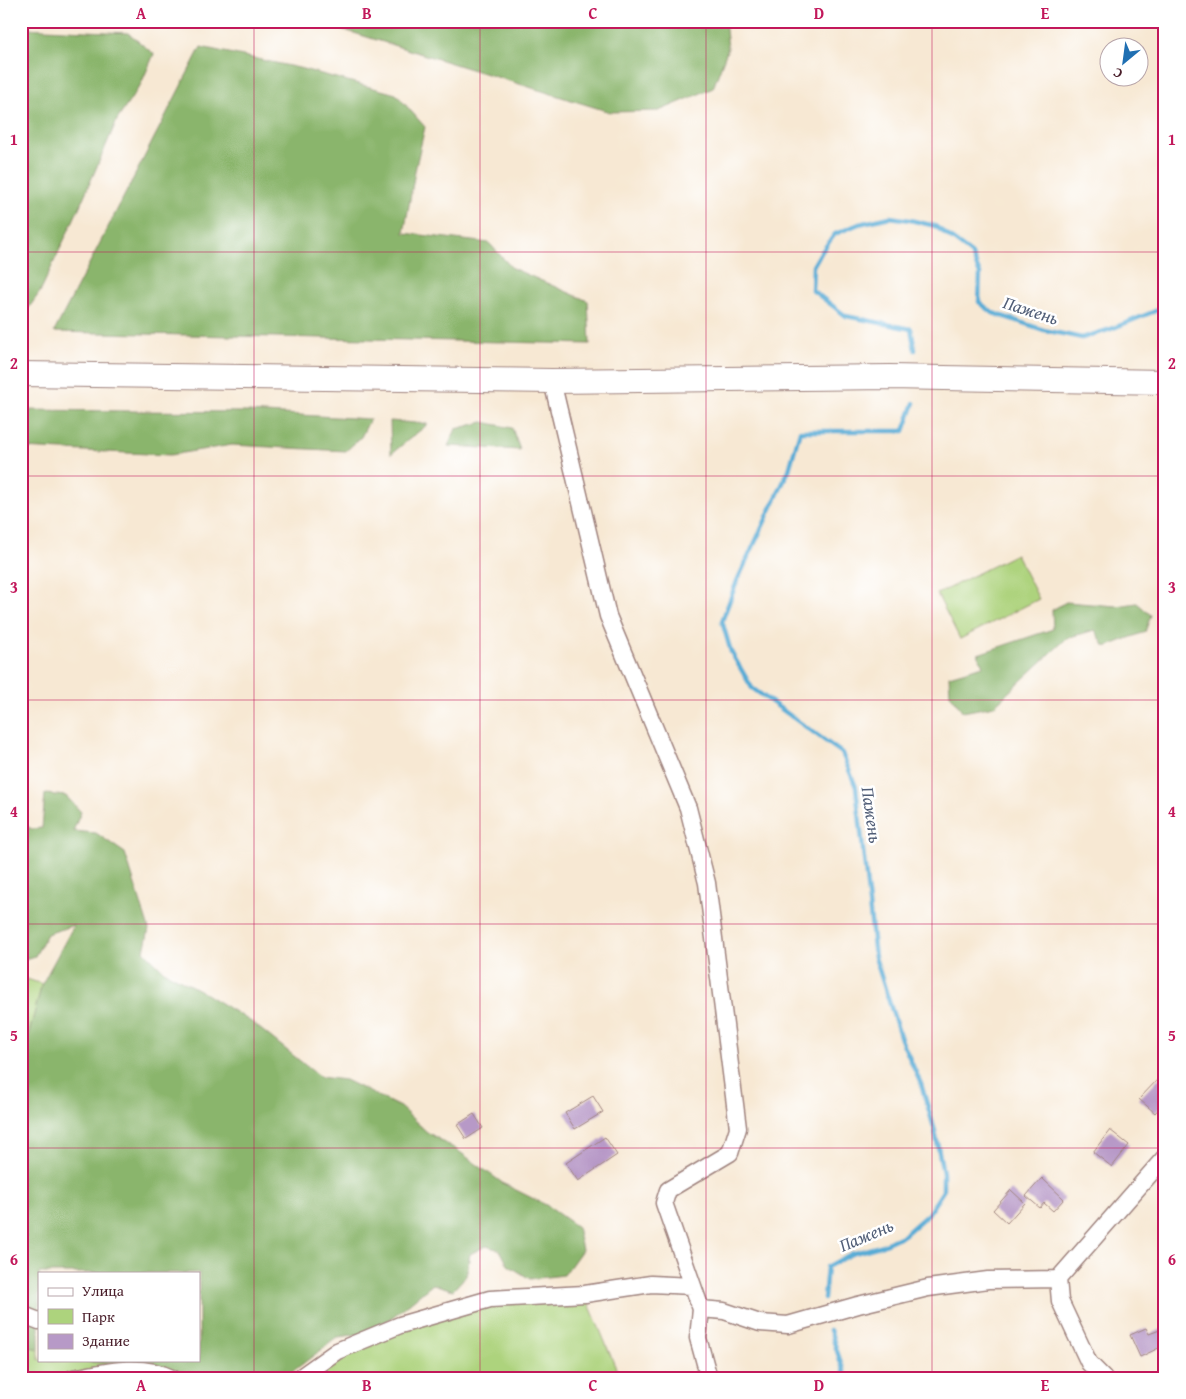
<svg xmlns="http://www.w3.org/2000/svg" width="1186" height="1399" font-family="'Gentium Book Plus',serif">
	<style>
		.green { fill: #add37d; stroke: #7c7954 }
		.forest { fill: #8ab56c; stroke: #6a6a4c }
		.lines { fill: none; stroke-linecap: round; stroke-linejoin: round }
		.stream { stroke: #59acd5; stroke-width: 4.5 }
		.building { fill: #b799c7 }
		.street-casing { stroke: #a0847f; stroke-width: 19 }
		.secondary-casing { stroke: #a0847f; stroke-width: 26 }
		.street { stroke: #fff; stroke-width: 16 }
		.secondary { stroke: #fff; stroke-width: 24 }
		.grid { fill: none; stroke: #c2185b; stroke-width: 1; stroke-opacity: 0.55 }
		.labels { text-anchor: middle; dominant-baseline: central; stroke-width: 5; stroke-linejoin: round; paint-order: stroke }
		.water-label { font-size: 18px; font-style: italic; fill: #515e77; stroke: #fff }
		.neatline { fill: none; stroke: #c2185b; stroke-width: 2 }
		.grid-label { font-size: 16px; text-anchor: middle; font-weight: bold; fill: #c2185b }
	</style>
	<rect width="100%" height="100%" fill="#fff"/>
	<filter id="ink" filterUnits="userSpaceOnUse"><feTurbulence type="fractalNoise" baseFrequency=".02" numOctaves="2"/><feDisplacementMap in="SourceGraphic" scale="10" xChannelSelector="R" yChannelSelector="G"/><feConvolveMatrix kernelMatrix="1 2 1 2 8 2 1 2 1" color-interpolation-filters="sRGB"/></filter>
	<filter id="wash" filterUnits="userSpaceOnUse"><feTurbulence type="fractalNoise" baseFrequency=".0096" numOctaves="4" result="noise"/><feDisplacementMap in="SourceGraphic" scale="20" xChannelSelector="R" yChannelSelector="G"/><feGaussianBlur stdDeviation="1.12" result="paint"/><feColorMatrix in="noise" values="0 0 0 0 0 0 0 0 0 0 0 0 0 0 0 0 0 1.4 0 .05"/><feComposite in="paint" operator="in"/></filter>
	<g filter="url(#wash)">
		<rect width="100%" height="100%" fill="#f7e8d3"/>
		<path class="green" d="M1016,554L1039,599L960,639L937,594Z
			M21,977L42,984L21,1064Z
			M585,1294L620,1378H299L337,1351L490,1299Z
			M21,1345L39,1349V1360H82L161,1373L172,1378H21Z"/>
		<path class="forest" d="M315,21H725L728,48L713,88L659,111L610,112Z
			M24,28L128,33L154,54L141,84L117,120L79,208L40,292L21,319V30Z
			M201,47L299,68L396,94L425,127L416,166L404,233L489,243L512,268L588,301L590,344L54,332Z
			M21,410L247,412L370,419L361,437L346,451L232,445L170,455L21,448Z
			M390,421L428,424L391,454Z
			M483,422L512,428L520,450L448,446L456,429Z
			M1066,602L1116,606L1137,603L1151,615L1145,632L1105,647L1095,630L1067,638L994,706L963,712L950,694L949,676L983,666L978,654L1053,629L1052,610Z
			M45,794L66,796L81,812L73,831L96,833L125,853L149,929L144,951L164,971L201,991L253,1023L320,1077L345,1080L400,1107L427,1132L457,1150L504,1184L546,1205L577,1227L582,1250L564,1275L530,1279L508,1265L500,1250L486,1246L470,1254L466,1276L453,1290L433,1284L390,1319L361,1334L338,1337L284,1378H190C159,1362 123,1363 89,1362L82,1360H199V1273H39V1349L21,1345V1064L42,984L74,925L47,934L35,956L21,960V823L32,829L42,828Z"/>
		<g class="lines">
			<path class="stream" d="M915,350L911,329L846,316L812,290L813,266L820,254L835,234L859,224L890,217L910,220L935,226L971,253L980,274L979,302L993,313L1044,330L1082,338L1111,329L1165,307
				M824,1299L827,1267L851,1254L880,1246L904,1235L928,1214L943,1191V1173L935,1131L921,1084L901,1039L875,957L856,787L842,753L752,688L731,652L722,621L737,581L789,470L800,431H904L914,403
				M830,1330L846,1378"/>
		</g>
		<g id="blocks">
			<path class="building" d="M1159,1078L1165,1084V1102L1155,1113L1139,1099Z
				M593,1096L603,1112L575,1129L565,1113Z
				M474,1114L483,1128L466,1139L457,1125Z
				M1110,1130L1129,1145L1112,1167L1093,1152Z
				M605,1137L617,1155L578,1181L566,1163Z
				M1042,1178L1064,1199L1053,1211L1044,1203L1040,1208L1026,1196Z
				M1011,1190L1025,1203L1007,1223L993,1210Z
				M1146,1328L1149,1334L1165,1328V1345L1140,1357L1130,1335Z"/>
		</g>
	</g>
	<g filter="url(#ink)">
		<use href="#blocks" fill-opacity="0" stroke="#a0847f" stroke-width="1"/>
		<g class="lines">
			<g class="street-casing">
				<path id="street" d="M552,381L608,616L688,808L707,883L738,1128L730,1153L668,1190L664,1203L701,1309
					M21,1314L39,1321
					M73,1378C106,1372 140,1363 172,1378
					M299,1378L337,1351L400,1325L490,1299L585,1294L651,1284L692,1286
					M709,1378L698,1338L701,1309L724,1311L760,1323L788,1325L858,1305L928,1288L988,1280L1058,1279
					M1104,1378L1089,1363L1060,1301L1058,1279L1165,1157"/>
			</g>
			<g class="secondary-casing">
				<path id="secondary" d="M21,374L552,381L890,377L1165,382"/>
			</g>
			<use href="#street" class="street"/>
			<use href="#secondary" class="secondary"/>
		</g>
	</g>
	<path class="grid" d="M254,21V1378M480,21V1378M706,21V1378M932,21V1378M21,252H1165M21,476H1165M21,700H1165M21,924H1165M21,1148H1165"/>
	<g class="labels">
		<g class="water-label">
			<text transform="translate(1031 310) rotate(18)">Пажень</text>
			<text transform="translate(872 815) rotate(82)">Пажень</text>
			<text transform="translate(866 1235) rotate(-23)">Пажень</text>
		</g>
	</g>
	<rect width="1186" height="1399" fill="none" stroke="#fff" stroke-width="55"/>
	<rect x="38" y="1272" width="162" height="90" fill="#ffffff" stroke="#b7a5aa"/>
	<rect x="48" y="1288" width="25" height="8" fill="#ffffff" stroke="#b7a5aa"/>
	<text x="82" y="1296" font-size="15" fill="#4a1f2b">Улица</text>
	<rect x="48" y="1309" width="25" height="15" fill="#add37d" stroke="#b7a5aa"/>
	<text x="82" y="1322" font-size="15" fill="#4a1f2b">Парк</text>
	<rect x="48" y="1334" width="25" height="15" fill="#b799c7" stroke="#b7a5aa"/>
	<text x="82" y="1346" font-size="15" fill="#4a1f2b">Здание</text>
	<g transform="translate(1124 62) rotate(209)"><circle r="24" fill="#ffffff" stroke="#b7a5aa"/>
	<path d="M0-4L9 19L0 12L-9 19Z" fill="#1f6fb2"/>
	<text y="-8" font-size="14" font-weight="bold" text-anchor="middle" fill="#4a1f2b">С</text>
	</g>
	<rect x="28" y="28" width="1130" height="1344" class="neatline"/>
	<g class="grid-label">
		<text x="141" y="19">A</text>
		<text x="367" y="19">B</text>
		<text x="593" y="19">C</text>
		<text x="819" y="19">D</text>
		<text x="1045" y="19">E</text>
		<text x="14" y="145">1</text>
		<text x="1172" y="145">1</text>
		<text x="14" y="369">2</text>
		<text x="1172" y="369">2</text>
		<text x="14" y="593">3</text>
		<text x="1172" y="593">3</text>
		<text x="14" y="817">4</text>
		<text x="1172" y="817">4</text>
		<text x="14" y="1041">5</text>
		<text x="1172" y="1041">5</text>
		<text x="14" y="1265">6</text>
		<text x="1172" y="1265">6</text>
		<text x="141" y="1391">A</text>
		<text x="367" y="1391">B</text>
		<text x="593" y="1391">C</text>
		<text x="819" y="1391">D</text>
		<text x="1045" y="1391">E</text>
	</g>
</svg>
